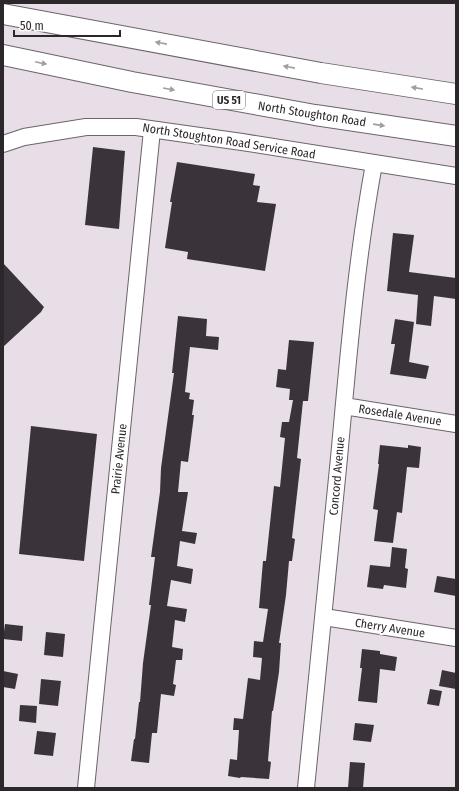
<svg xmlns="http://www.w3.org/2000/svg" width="459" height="791" font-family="'Fira Sans Condensed',sans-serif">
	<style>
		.building { fill: #3a3339 }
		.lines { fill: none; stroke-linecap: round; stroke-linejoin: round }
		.minor-casing { stroke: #6c646b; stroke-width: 18 }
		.major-casing { stroke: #6c646b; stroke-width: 22 }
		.minor { stroke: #fff; stroke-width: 16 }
		.major { stroke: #fff; stroke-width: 20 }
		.oneway { fill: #a09e9f }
		.labels { text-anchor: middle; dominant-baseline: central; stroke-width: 4; stroke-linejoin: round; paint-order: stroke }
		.shield { fill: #fff; stroke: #6b686a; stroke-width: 1 }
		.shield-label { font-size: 11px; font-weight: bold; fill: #2b272a }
		.street-label { font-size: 12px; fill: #2b272a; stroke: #fff }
	</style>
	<rect width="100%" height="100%" fill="#e8dee7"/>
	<path class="building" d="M93,147L125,151L119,229L85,225Z
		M177,162L255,174L253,185L260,186L257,202L276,204L265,271L187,259L188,252L165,248L172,202H170Z
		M393,233L414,235L409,272L456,278V299L434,296L431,326L416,324L418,295L387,291Z
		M3,263L44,307L41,312L3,347Z
		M178,316L207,319L206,336L219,337L218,350L190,347L185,392L190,393L189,399L194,400L192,415H194L188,462L181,461L178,492H188L182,531L197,533L195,544L180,541L177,566L193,569L191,584L171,580L167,606L187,609L185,622L175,620L172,647L183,649L182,660H176L173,684L176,685L174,696L161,694L157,733H152L149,763L131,761L134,739H135L139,702H140L143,663L151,605H149L155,557H151L160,492L161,468L174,373H172Z
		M395,319L414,322L409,362L429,366L426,379L390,374L395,344H391Z
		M289,340L314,342L308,401H303L297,458L301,459L292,538L295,539L292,561H289L286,595L279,643H281L279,672L273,711H272L268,761L271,762L269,779L241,777L240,778L228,776L230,759L237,760L239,730H233L234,718L243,719L248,678L260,680L262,658L253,657L254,641L263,642L268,609L259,608L263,561H266L274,486L280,487L285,438L280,437L282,422H289L293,400H289L290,389L276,387L278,369L286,370Z
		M31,426L97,434L84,561L19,554Z
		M380,445L408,448V445L421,447L419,468L407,467L402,513L397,512L393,543L374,541L378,510L373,509L379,464H378Z
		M392,547L407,549L405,568L408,569L406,588L384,585L383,589L367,587L370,565L390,567Z
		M437,576L456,579V596L434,592Z
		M5,624L23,626L22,641L3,639Z
		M46,632L65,634L63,657L44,655Z
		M362,649L380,651V654L397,657L395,671L380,669L377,703L358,701L362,668H360Z
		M442,670L456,673V689L439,686Z
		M3,671L18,674L15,689L3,687Z
		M41,679L61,681L58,706L39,704Z
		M430,689L442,691L439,706L427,704Z
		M20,705L37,706L36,723L19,721Z
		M355,723L374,725L371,742L353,740Z
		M37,731L56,733L53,756L34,754Z
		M350,762L365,763L363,788H348Z"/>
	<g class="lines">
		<g class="minor-casing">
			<path id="minor" d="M3,144L24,137L86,127H136L242,142L456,176
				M344,406L456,424
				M324,617L456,638
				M86,788L152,130
				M306,788C318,678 329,568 339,458C348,360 356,261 374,164"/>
		</g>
		<g class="major-casing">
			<path id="major" d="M3,14L321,73L456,94
				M3,55L132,82L315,115L456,136"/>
		</g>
		<use href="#minor" class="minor"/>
		<use href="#major" class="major"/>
	</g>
	<defs><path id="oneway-solid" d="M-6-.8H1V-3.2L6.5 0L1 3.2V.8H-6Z"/></defs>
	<g class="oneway">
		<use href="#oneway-solid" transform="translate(161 43) rotate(-169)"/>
		<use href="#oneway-solid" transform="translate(41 63) rotate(12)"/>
		<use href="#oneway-solid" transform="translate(289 67) rotate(-169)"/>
		<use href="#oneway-solid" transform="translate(417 88) rotate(-171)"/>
		<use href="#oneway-solid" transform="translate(169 89) rotate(10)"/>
		<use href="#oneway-solid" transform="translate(379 125) rotate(8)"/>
	</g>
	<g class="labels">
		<rect class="shield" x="213" y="91" width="32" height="18" rx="3"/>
		<g class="shield-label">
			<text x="229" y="100">US 51</text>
		</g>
		<g class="street-label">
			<text transform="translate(312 114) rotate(9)">North Stoughton Road</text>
			<text transform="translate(229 141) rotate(9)">North Stoughton Road Service Road</text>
			<text transform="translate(400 415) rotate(9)">Rosedale Avenue</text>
			<text transform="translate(119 459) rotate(-84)">Prairie Avenue</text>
			<text transform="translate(337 476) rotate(-85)">Concord Avenue</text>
			<text transform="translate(390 628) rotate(9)">Cherry Avenue</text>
		</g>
	</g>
	<rect width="459" height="791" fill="none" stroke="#2b272a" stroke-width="8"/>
	<path d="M14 30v6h106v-6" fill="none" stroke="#2b272a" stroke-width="2"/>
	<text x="20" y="30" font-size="12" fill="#2b272a" stroke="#ffffff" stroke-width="3" paint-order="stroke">50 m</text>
</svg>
